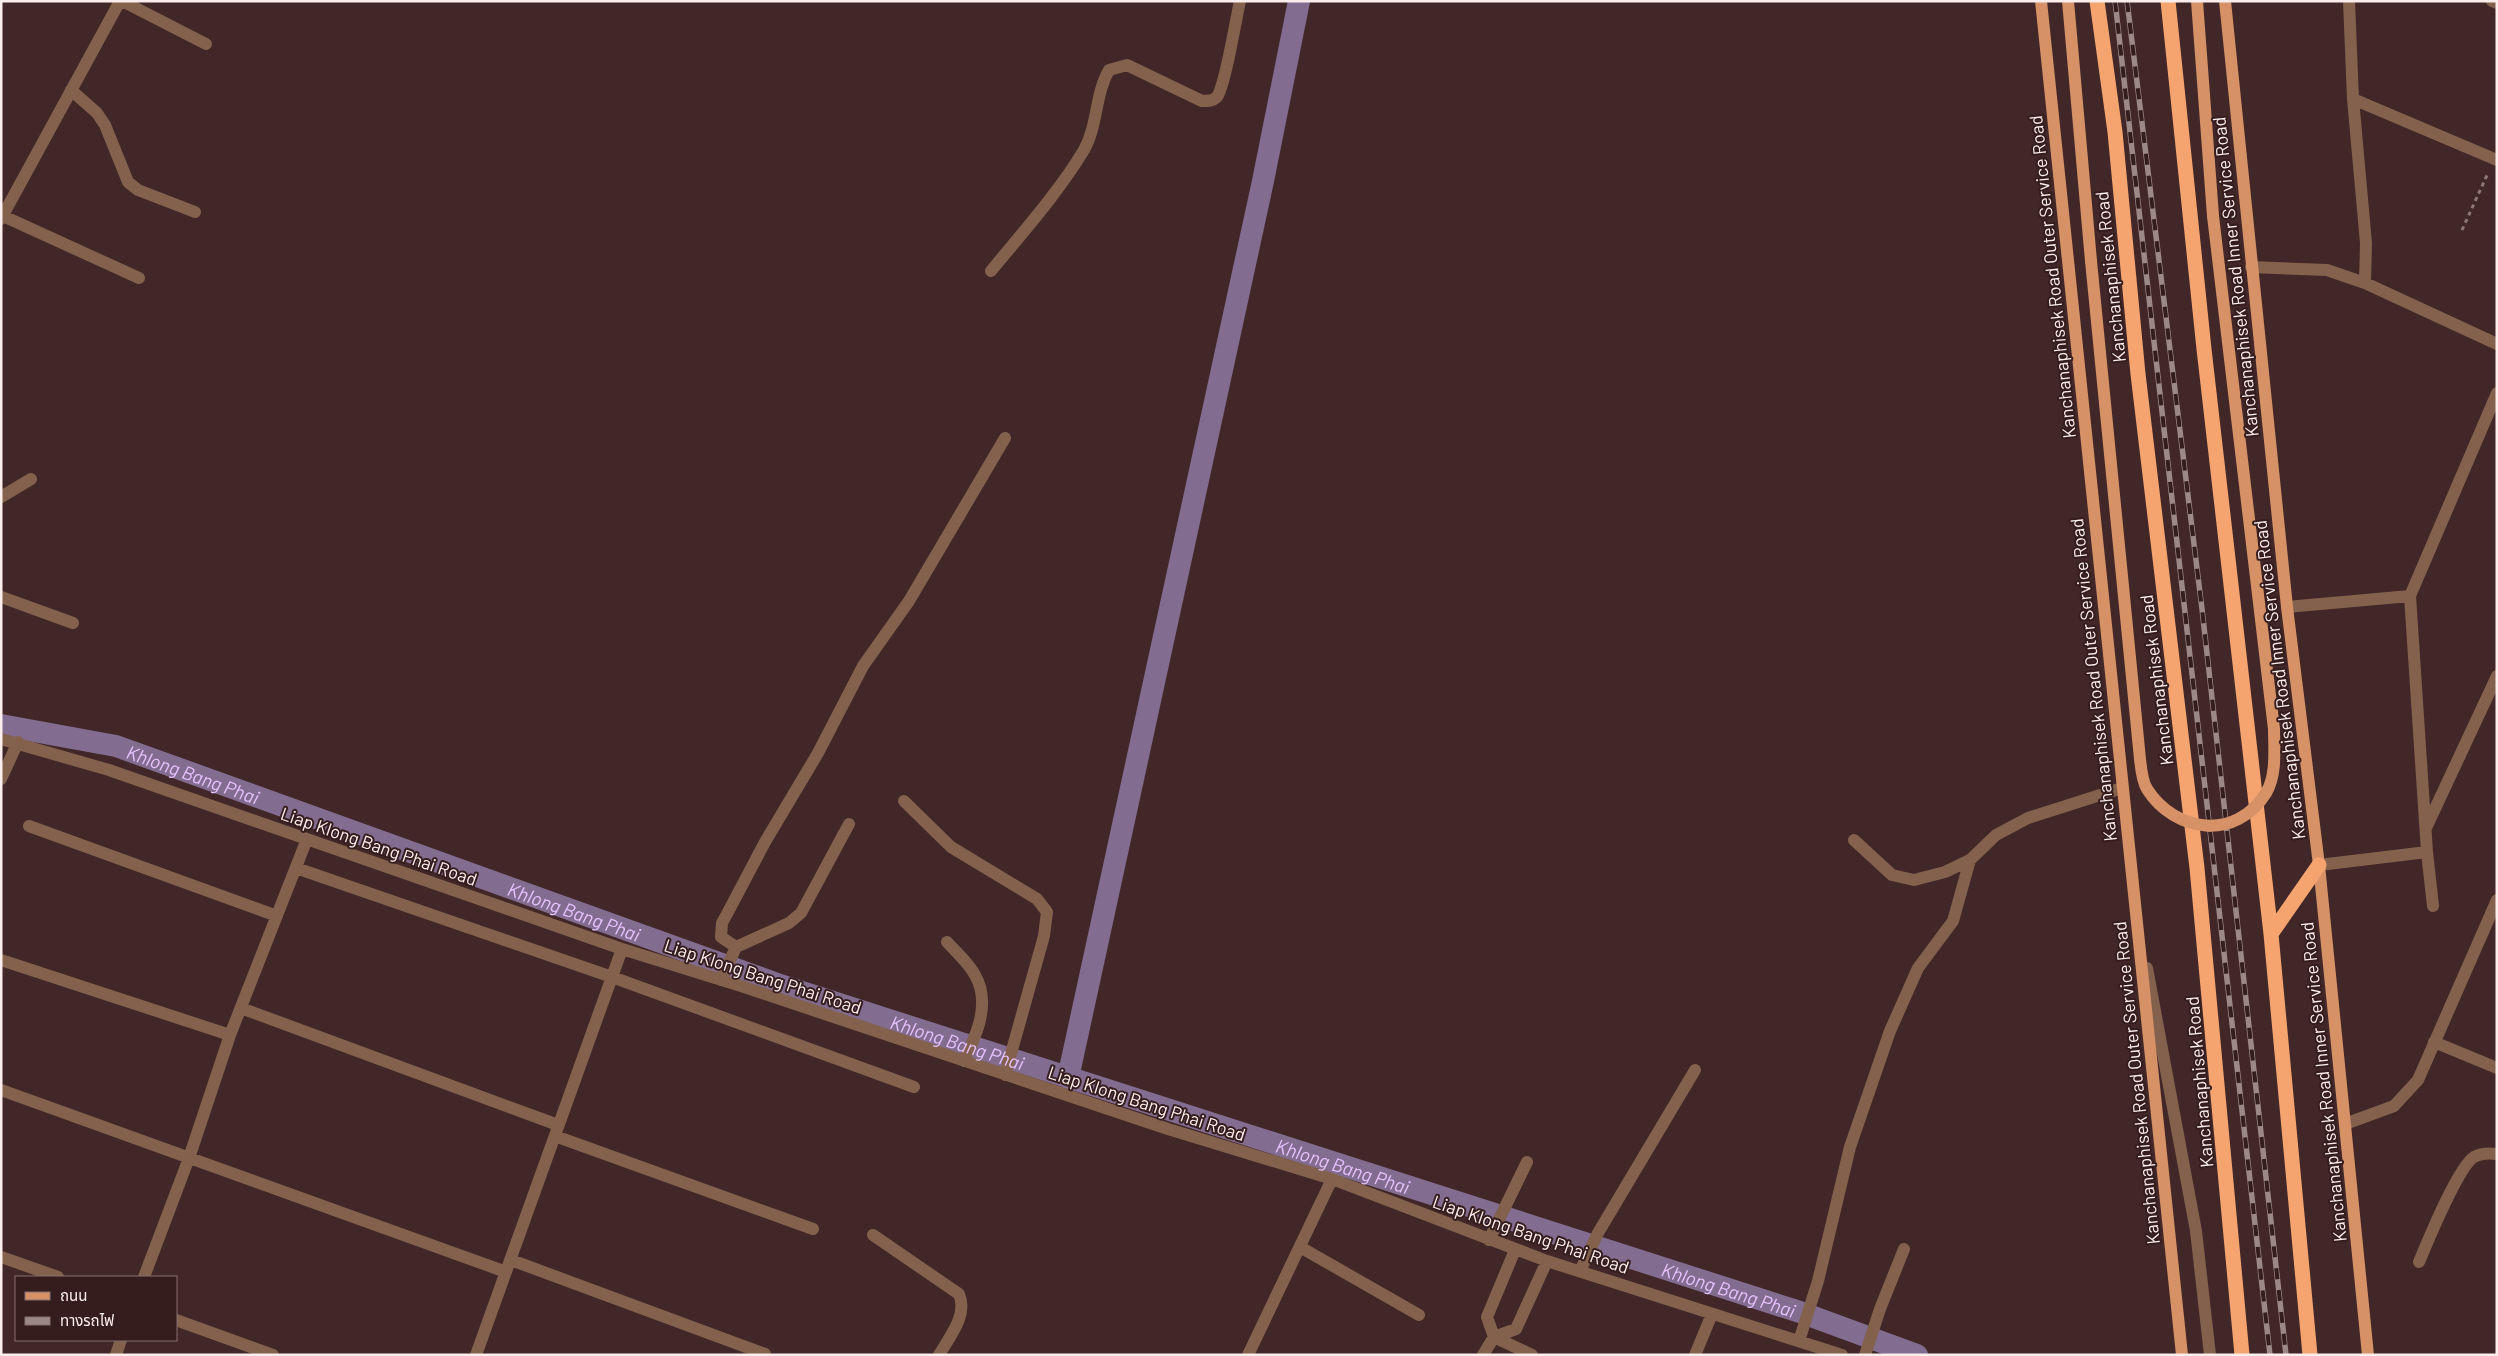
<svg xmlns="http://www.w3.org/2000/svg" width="2498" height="1356" font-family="Barlow,'Noto Sans Thai',sans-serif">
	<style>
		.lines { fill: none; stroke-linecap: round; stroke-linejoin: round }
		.canal { stroke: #826c90; stroke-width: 22 }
		.path { stroke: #8d7777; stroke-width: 3; stroke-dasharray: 4 4; stroke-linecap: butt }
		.minor { stroke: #83614d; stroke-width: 12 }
		.major { stroke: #d69166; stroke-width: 12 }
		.highway { stroke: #f6a46f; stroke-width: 15 }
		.rail-casing { stroke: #9d8888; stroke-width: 5.5 }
		.rail { stroke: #361d1d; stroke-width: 4; stroke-dasharray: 11; stroke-linecap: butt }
		.major-bridge { stroke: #d69166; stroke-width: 12 }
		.labels { text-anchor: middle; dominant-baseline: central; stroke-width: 4; stroke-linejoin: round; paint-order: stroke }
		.street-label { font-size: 18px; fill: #fdeeee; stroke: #361d1d }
		.water-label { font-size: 19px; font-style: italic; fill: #e6c2fe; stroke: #361d1d }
	</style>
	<rect width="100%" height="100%" fill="#412727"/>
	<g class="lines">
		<g class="canal">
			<path id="s1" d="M1,725L116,746L780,985L1800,1312L1917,1355"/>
			<path d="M1068,1078L1263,181L1299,1"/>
		</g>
		<path class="path" d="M2462,230L2488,173"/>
		<path class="minor" d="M122,1L206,44
			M2349,1L2353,99L2366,243L2365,283
			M2492,1L2497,3
			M71,90L97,113L105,125L128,182L138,190L195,212
			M2353,99L2497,160
			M3,216L139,278
			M1,219L120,1
			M2251,267L2327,270L2365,283L2497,344
			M991,271C1023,232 1058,193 1084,150C1098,125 1095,94 1109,70L1127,65L1202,101C1208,101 1213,101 1217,97C1225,86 1236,19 1240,1
			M1,497L31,479
			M2410,596L2427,852L2433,906
			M1,597L73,623
			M2287,607L2410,596L2497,393
			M1,739L109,770L622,949L741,986L1168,1129L1332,1179L1547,1261L1842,1355
			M1,779L18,742
			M904,801L951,847L1037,899L1047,912L1044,936L1005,1075
			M29,826L277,916
			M2426,828L2497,676
			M1854,840L1892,875L1914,880L1945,872L1970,860L1996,835L2028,818L2122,788
			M2319,865L2427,852
			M296,868L612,977L914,1087
			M947,942C956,952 969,963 975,975C991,1003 977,1034 964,1061
			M736,947L721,937L722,923L728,912L765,842L818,753L863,666L909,601L1005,438
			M1,960L230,1035
			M2147,968L2196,1231L2210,1355
			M721,980L736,947L789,923L801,913L849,824
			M241,1008L558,1125
			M2434,1042L2497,1068
			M1,1090L506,1272
			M2345,1124L2394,1106L2418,1080L2497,900
			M555,1136L813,1229
			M873,1235L959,1294C968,1315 950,1336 939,1355
			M1489,1240L1527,1162
			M1300,1247L1419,1315
			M1,1257L58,1277
			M511,1260L765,1354
			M2419,1262C2428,1241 2458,1167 2474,1157C2481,1153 2489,1153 2497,1154
			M1580,1271L1598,1233L1695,1070
			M144,1277L189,1158L230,1035L307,839
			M176,1320L273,1355
			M1494,1337L1487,1317L1515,1250
			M1494,1337L1532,1355
			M1799,1341L1818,1281L1850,1147L1890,1031L1918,968L1953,921L1970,860
			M116,1355L121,1340
			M476,1355L622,949
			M1248,1355L1332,1179
			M1483,1355L1494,1337L1516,1329L1547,1261
			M1695,1355L1712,1314
			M1865,1355L1880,1309L1904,1249"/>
		<path class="major" d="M2041,1L2182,1355
			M2068,1L2091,261
			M2197,1L2213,216
			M2225,1L2287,607L2319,865L2368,1355"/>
		<path class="highway" d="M2097,1L2115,132L2138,374L2197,868L2242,1355
			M2168,1L2204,349L2271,934L2310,1355
			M2271,934L2319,865"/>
		<g class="rail-casing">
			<path id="rail" d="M2115,1L2270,1355
				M2127,1L2202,609L2286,1355"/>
		</g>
		<use href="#rail" class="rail"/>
		<path class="major-bridge" d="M2091,261L2140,759C2141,768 2142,781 2147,789C2175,833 2236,841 2266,793C2277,775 2274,749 2274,729L2213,216"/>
	</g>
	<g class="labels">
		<g class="street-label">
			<text transform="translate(2052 277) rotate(-96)">Kanchanaphisek Road Outer Service Road</text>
			<text transform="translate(2110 277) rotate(-96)">Kanchanaphisek Road</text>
			<text transform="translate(2235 277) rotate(-96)">Kanchanaphisek Road Inner Service Road</text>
			<text transform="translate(2093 680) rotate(-96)">Kanchanaphisek Road Outer Service Road</text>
			<text transform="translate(2156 680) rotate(-97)">Kanchanaphisek Road</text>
			<text transform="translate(2279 680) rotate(-97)">Kanchanaphisek Road Inner Service Road</text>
			<text transform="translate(379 846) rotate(19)">Liap Klong Bang Phai Road</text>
			<text transform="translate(763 976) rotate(18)">Liap Klong Bang Phai Road</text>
			<text transform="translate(2199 1082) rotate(-95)">Kanchanaphisek Road</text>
			<text transform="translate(2323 1082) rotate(-96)">Kanchanaphisek Road Inner Service Road</text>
			<text transform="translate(2136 1083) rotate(-96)">Kanchanaphisek Road Outer Service Road</text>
			<text transform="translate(1147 1103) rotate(18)">Liap Klong Bang Phai Road</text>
			<text transform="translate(1531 1234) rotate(19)">Liap Klong Bang Phai Road</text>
		</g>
		<g class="water-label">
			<text stroke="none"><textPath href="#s1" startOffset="199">Khlong Bang Phai</textPath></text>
			<text stroke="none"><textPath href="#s1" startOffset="604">Khlong Bang Phai</textPath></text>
			<text stroke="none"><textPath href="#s1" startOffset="1009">Khlong Bang Phai</textPath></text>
			<text stroke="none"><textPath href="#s1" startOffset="1414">Khlong Bang Phai</textPath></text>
			<text stroke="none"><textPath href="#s1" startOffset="1819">Khlong Bang Phai</textPath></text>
		</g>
	</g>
	<rect width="2498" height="1356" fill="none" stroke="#fdeeee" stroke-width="5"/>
	<rect x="15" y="1276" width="162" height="65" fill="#361d1d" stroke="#867171"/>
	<rect x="25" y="1292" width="25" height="8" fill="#d69166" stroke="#867171"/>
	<text x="60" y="1301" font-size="15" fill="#fdeeee">ถนน</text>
	<rect x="25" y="1317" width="25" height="8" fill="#9d8888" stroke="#867171"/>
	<text x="60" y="1326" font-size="15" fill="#fdeeee">ทางรถไฟ</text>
</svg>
